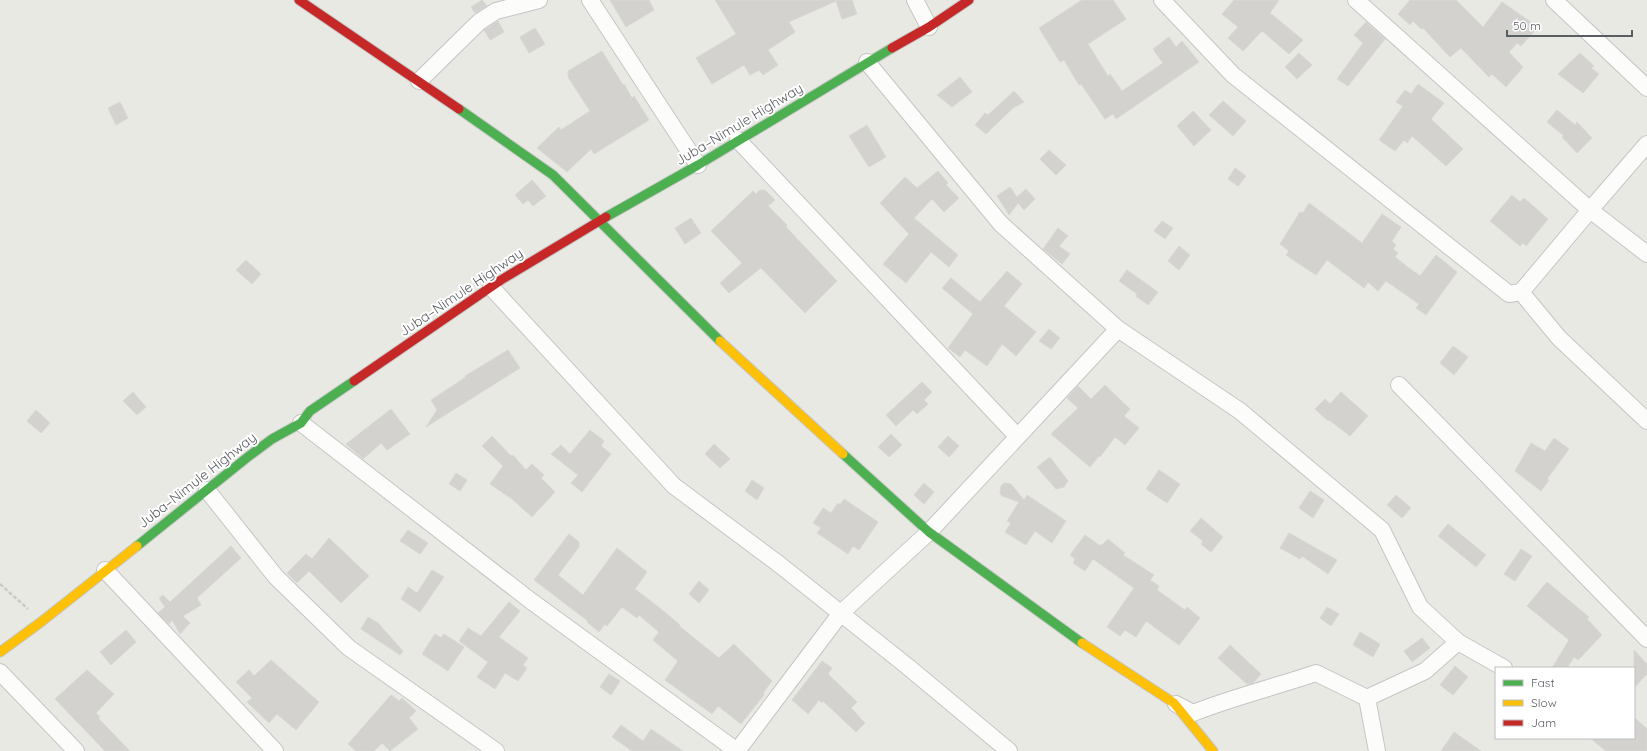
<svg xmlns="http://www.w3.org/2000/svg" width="1647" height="751" font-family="Quicksand,sans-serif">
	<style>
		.building { fill: #d3d2cf; stroke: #d8d7d4 }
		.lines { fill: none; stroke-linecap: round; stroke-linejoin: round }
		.street-casing { stroke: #c5c5c5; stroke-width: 18 }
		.fast-casing { stroke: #c4c5c5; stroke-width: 11 }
		.slow-casing { stroke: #c4c5c5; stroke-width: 11 }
		.jam-casing { stroke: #c4c5c5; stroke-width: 11 }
		.path { stroke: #c7cbc9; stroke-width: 2.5; stroke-dasharray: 4 2; stroke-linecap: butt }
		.street { stroke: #fcfcfb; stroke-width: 16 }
		.fast { stroke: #4caf50; stroke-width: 9 }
		.slow { stroke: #ffc107; stroke-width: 9 }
		.jam { stroke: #c62828; stroke-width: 9 }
		.labels { text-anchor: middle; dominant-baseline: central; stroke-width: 4; stroke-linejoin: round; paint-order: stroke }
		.street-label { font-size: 14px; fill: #5a5d61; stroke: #fff }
	</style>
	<rect width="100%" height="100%" fill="#e9e9e4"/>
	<path class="building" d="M482,0L487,6L475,13L471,7Z
		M610,0H649L654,10L626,27Z
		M715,0H852L857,14L842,19L836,1L789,22L795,32L768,50L778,65L763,75L759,70L750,75L744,65L712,84L696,58L736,34Z
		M1082,0H1113L1126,19L1088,44L1108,76L1110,74L1122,91L1163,63L1153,49L1169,37L1176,47L1182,41L1199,62L1116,119L1113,114L1105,119L1081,84L1079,85L1064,60L1060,62L1039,28Z
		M1234,0H1279L1270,13L1303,40L1289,54L1262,31L1243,51L1228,38L1238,27L1222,14Z
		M1410,0H1456L1483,27L1502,2L1538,27L1521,46L1517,43L1509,52L1523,67L1506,87L1492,74L1489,77L1461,48L1450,57L1423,28L1421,29L1413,21L1410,25L1398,14Z
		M498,21L504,32L490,40L484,30Z
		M1366,22L1385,39L1348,86L1337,79L1363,43L1354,35Z
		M535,28L545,44L529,53L520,37Z
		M602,51L623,85L624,84L632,98L634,96L649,120L594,154L591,149L567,172L537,148L559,127L561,130L590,111L568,77V71Z
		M1299,53L1312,65L1297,79L1285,67Z
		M1580,53L1594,66L1591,68L1599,74L1583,93L1558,74Z
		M960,77L972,92L952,107L937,95Z
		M1418,84L1444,103L1431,119L1463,149L1446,166L1412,136L1407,143L1404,140L1395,151L1379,140L1403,106L1396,102L1405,90L1411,94Z
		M1014,91L1024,102L1013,108L986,134L975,125L985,113L988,115Z
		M1223,101L1246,121L1233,136L1209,115Z
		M120,102L128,118L116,125L108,108Z
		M1557,110L1575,125L1577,122L1592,138L1577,153L1562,137L1564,136L1547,122Z
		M1193,111L1211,130L1194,146L1177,126Z
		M867,125L886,157L869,167L849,136Z
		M1049,150L1066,165L1056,175L1040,159Z
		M1235,168L1246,176L1238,186L1228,179Z
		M938,171L948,183L946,185L959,198L944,212L932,199L914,218L958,255L949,267L931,252L906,283L883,264L909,234L880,203L905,177L917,188Z
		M532,180L546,196L533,206L528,200L523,204L515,195Z
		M1010,187L1017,197L1026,189L1035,199L1024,210L1018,203L1009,215L997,196Z
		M760,190H765L775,200L768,206L787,225L786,227L837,281L805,313L761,268L729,293L720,283L742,263L711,231L753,191L756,194Z
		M1512,195L1520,202L1524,198L1548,219L1526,246L1523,243L1520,246L1490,221Z
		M1309,203L1362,243L1382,214L1401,227L1392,241L1396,245L1393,249L1398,253L1395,257L1409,268L1420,276L1436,255L1457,272L1426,315L1416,308L1419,304L1386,281L1378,291L1368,282L1364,288L1327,260L1316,275L1286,255L1289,251L1280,244L1300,212L1303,213Z
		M691,218L701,233L685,244L675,228Z
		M1162,221L1173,228L1165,239L1154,231Z
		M1058,228L1068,236L1059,246L1070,254L1062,264L1043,249Z
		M1179,246L1190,255L1179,270L1168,261Z
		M246,260L261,274L252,284L236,270Z
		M1127,270L1158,292L1148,305L1136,296L1137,294L1119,281Z
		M1007,271L1022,284L1004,306L1036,332L1016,356L1002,344L987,366L965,350L960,357L948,348L973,314L942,288L951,278L980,302Z
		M1049,329L1060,338L1051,349L1039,341Z
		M1453,346L1468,357L1454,375L1440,363Z
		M508,350L520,368L426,427L437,410L431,400L466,377L465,376Z
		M922,382L932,392L924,400L928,404L917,414L913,410L896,426L886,415Z
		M1105,385L1130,409L1124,416L1139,428L1125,445L1115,437L1100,457L1099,456L1090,467L1051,434L1078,408L1067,398L1078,386L1091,399Z
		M133,392L146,407L137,415L123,401Z
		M1341,392L1368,416L1350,436L1329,420L1328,421L1315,409L1325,399L1330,404Z
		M391,409L410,434L387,450L381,443L363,459L346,444Z
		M36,410L50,423L41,433L27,421Z
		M590,430L604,441L601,446L611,454L582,492L571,483L578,475L551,454L561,445L570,454Z
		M891,434L902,445L889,457L878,447Z
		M492,436L511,456L513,455L526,470L532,464L544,475L541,478L555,492L532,517L512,499L490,484L503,466L482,446Z
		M948,436L959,446L949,457L938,447Z
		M1554,438L1569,449L1547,479L1549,480L1541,491L1515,471L1531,443L1545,451Z
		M714,444L730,459L720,468L705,454Z
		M1050,457L1068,481L1064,487L1056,489L1037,467Z
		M1159,470L1180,484L1167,503L1146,489Z
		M456,473L467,480L460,491L449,484Z
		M752,480L764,488L757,500L745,491Z
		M924,483L934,492L924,504L914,495Z
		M1004,483L1011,484L1024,500L1027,495L1066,521L1052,543L1035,531L1026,545L1005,532L1011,523L1007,521L1019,502L1002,496L1000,493L1001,486Z
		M1310,491L1324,500L1313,518L1299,508Z
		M1396,495L1411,508L1402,518L1387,505Z
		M844,499L878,522L859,550L853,546L848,554L817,533L821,528L813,523L823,508L831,513L838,503L840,505Z
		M1201,518L1223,537L1211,552L1201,544L1203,541L1190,531Z
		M1448,524L1486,555L1476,567L1438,536Z
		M408,530L428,543L420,554L400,541Z
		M1289,533L1337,560L1328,574L1302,556L1300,559L1280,548Z
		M569,534L579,542V547L558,575L583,595L617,548L647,572L635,589L661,609L680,625L679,626L719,658L734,644L772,681L763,693L764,695L741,724L718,706L712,714L665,680L678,661L653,640L659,632L639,615L637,618L622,607L607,626L605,624L599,632L587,622L588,621L534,580Z
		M1085,535L1099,545H1102L1108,539L1125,553L1123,555L1154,575L1150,580L1159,586L1157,590L1185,610L1187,607L1200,618L1179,645L1146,621L1136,637L1125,630L1120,636L1107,627L1134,588L1093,559L1085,571L1073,563L1075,559L1070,555Z
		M329,538L369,576L341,603L309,571L297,583L287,573L306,554L312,559Z
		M231,546L241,558L197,598L201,605L183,616L190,623L180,634L172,620L169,624L158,613L165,607L159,598L163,595L170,602Z
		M1521,549L1532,556L1515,581L1504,574Z
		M432,570L444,577L420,612L401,599L408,587L417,593Z
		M699,581L709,590L699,603L689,594Z
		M1547,582L1589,617L1587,619L1602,635L1578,660L1574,657L1567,668H1552L1569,640L1527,606Z
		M509,602L520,611L499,637L528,658L523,665L527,668L518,681L505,673L495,689L477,677L488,662L459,641L468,628L481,636Z
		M1327,607L1339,614L1331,626L1320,618Z
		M368,617L378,623L403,651L400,655L361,629Z
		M126,630L136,642L111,665L100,652Z
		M1360,632L1380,644L1373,657L1353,645Z
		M435,634L441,638L444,634L464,647L448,671L422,654Z
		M1422,638L1430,648L1412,662L1404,651Z
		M1230,645L1261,674L1253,683L1247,684L1218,658Z
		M1634,650L1647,664V674L1634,688Z
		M271,660L319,702L296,730L277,714L269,723L247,702L252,698L236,682L249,670L254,676Z
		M822,661L832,668L828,674L857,702L851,708L865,723L856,732L823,701L822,703L819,700L808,714L792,700Z
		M1455,666L1468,677L1453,695L1440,685Z
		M87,670L114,694L96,713L100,717L98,718L130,751H105L55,699Z
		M609,674L620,681L611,695L600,687Z
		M391,695L399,701L402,698L416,711L409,718L418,729L390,751L382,743L374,751H356L348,744Z
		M1634,717L1647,729V751H1606L1590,738H1634Z
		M621,725L643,741L651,729L683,751H632L612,737Z
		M1454,732L1481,751H1441Z"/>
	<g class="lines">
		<g class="street-casing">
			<path id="street" d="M590,0L698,165
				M915,0L929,27
				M1162,0L1233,75L1509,294L1521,292L1590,210L1647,254
				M1356,0L1590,210L1647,144
				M1554,0L1647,88
				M867,62L1001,224L1118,329
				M419,81L479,22L496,11L539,0
				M738,140L1017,436
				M491,287L674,486L780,565L907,666L1009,751
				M1521,292L1559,338L1647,421
				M1399,385L1647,639
				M301,423L531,601L737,751
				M207,490L276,577L349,648L496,751
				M105,570L275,751
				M0,672L76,751
				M1367,698L1377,751
				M1176,704L1193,713C1233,697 1275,687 1316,673L1367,698L1425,671L1458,642
				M737,751L841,613L929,532L1118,329L1240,411L1382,530L1420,607L1458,642L1504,668"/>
		</g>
		<g class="fast-casing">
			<path id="fast" d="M459,109L553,175L720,341
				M606,217L698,165L892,48
				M843,454L929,532L1082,643
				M137,546L249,456L272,439L301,423L310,411L354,381"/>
		</g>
		<g class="slow-casing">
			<path id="slow" d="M720,341L843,454
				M1082,643L1174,703L1213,751
				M0,652L41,622L137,546"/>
		</g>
		<g class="jam-casing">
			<path id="jam" d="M299,0L459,109
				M892,48L929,27L969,0
				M354,381L501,280L606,217"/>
		</g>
		<path class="path" d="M0,584L28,609"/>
		<use href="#street" class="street"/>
		<use href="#fast" class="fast"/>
		<use href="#slow" class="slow"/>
		<use href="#jam" class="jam"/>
	</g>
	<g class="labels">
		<g class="street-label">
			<text transform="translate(739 124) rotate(-31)">Juba–Nimule Highway</text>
			<text transform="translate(461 292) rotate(-34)">Juba–Nimule Highway</text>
			<text transform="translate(197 480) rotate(-38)">Juba–Nimule Highway</text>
		</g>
	</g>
	<rect x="1495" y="667" width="140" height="72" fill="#ffffff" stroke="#bdbec0"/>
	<rect x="1503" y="680" width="20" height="6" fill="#4caf50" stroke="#bdbec0"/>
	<text x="1531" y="687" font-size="12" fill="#5a5d61">Fast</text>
	<rect x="1503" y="700" width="20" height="6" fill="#ffc107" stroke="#bdbec0"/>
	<text x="1531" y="707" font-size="12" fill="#5a5d61">Slow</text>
	<rect x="1503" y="720" width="20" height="6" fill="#c62828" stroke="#bdbec0"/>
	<text x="1531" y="727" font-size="12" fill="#5a5d61">Jam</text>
	<path d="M1507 30v6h125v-6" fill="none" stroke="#5a5d61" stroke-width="2"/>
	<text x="1513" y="30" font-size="12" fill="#5a5d61" stroke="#ffffff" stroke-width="3" paint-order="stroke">50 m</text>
</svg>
